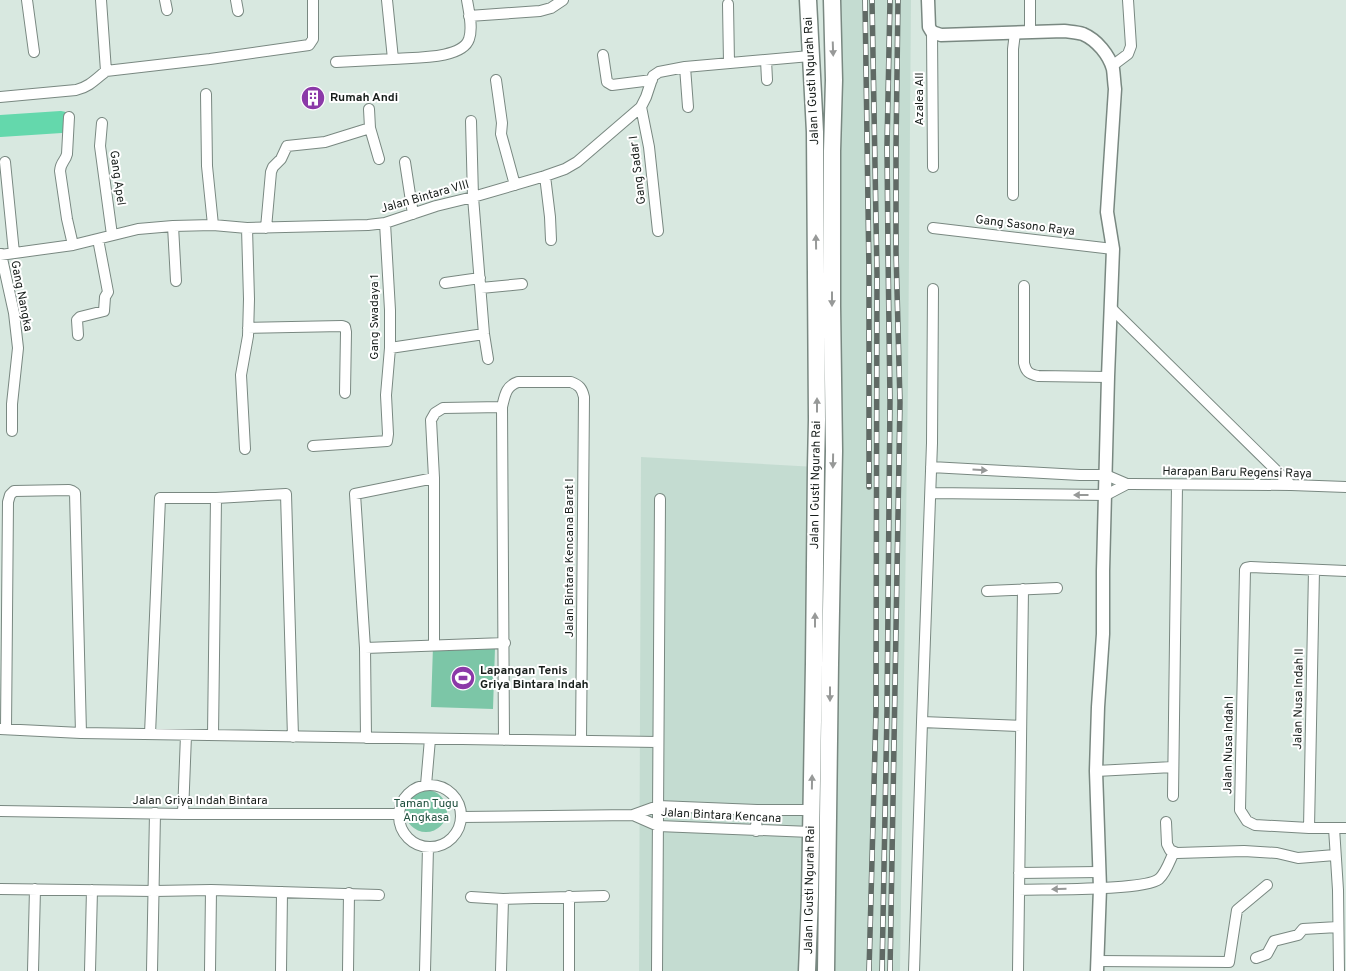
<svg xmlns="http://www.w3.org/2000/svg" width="1346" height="971" font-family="Overpass,sans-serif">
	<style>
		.built { fill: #c4dcd1 }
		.green { fill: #7cc6a7 }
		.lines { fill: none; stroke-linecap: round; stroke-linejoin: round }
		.river { stroke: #64d8ac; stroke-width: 22 }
		.minor-casing { stroke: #798881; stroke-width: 12 }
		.tertiary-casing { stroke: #798881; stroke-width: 15 }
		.primary-casing { stroke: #798881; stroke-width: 19 }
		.minor { stroke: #fff; stroke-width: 10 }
		.tertiary { stroke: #fff; stroke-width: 12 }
		.primary { stroke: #fff; stroke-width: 16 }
		.rail-casing { stroke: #606a65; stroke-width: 5.5 }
		.rail { stroke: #fff; stroke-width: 4; stroke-dasharray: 11; stroke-linecap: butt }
		.oneway { fill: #979998 }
		.labels { text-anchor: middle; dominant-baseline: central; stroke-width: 4; stroke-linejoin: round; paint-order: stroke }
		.street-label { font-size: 12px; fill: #171d1a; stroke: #fff }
		.poi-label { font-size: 12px; font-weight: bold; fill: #171d1a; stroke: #fff; text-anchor: start }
		.park-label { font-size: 12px; fill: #20503e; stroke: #fff }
	</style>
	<rect width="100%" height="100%" fill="#d8e8e0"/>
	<path class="built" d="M832,0H911L908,383L900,971H826Z
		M641,457L816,467L807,971H639Z"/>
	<path class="green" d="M433,646L495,648L493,709L431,707Z
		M405 811a21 21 0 1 1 42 0a21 21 0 1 1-42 0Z"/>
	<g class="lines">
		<path class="river" d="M0,126L61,122"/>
		<g class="minor-casing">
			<path id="minor" d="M27,0L34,52
				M165,0L167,10
				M236,0L238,11
				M387,0L393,59C411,57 462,60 469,39C473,28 469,12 467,0
				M728,4L729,63
				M469,16L540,11L551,8L563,0
				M932,32L933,167
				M1030,33V0
				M603,55L607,82L612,85L652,80
				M766,60L767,80
				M336,62L393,59
				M1112,66L1128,54L1131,46L1128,0
				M685,67L688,107
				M106,71L210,59L309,45L313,39V0
				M496,80L502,123L501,134L515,185
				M206,94L207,166L213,225
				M0,97L76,90C89,87 96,79 106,71L101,0
				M641,107L649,147L658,231
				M369,109L370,128L379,159
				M69,117L67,154C65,162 61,161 60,171L67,219L73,245
				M471,121L473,197L484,334L488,359
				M102,123L100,146L112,235
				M5,162L14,253
				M405,162L413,214
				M545,176L550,217L551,240
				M1013,195V49L1015,33
				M173,226L176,281
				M266,228L271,172L273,167L281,159L287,146L325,142L370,128
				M933,228L1113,249
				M1,254L14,313L18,348L12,404V431
				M0,255L73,245L138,229L173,226L213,225L247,228L368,225L385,223L436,206L473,197L545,176L565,169L577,162L641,107L646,97L653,76L659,72L685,67L810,56
				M445,283L480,278
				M1024,286V363C1026,372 1029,374 1038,376L1108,377
				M481,288L522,284
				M1110,307L1291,485
				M248,328L342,326L345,327L346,332L345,393
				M78,335L77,320L80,317L104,311L105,297L108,292L98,239
				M390,348L484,334
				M313,446L387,441L388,434L386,395L390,348V310L385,223
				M245,449L241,375L248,336L249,299L247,228
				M931,467L1080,475H1106L1127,484H1132L1291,485L1346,487
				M931,493L1106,495L1127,484
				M1346,571L1251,567L1246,568L1245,570L1240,810L1247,821L1255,825L1309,828H1346
				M987,591L1057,588
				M434,645V478L431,420L435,413L443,408L502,407
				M365,648L505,643
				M922,722L1021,726
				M0,729L81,733L658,742
				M6,729L8,502L10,495L14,491L69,490L72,491L75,493L81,733
				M150,734L160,498H216L286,494L293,737
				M213,735L216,498
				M366,738L365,648L355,494L434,478
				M504,740L502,407C505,395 506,386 518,382H571C579,385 582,388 584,397L581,741
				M1096,771L1173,767
				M426,785L430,739
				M399 816a31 31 0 1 1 62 0a31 31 0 1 1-62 0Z
				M1173,796L1177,485
				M0,811L183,814H399
				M183,814L186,735
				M633,815L658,826L811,832
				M461,817L633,815L658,806L757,810H812
				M1166,822L1167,844L1170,850L1177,853L1244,851L1277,853L1298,858L1335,855
				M1309,828L1314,570
				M1334,828L1338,890L1339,971
				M756,831L757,810
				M1019,873L1099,872
				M0,889L154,891L211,890L379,895
				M1019,890C1043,889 1144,891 1159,879C1166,873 1170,860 1174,852
				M569,896V971
				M471,897L503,899L604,896
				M1256,958L1267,954L1274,941L1298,935L1303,929L1338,927
				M1097,961L1229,962L1237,910L1267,885
				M33,971L35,889
				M90,971L92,890
				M152,971L155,813
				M210,971L211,890
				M281,971L282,892
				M348,971L349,893
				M425,971L428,847
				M501,971L503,899
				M657,971L660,499
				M914,971L922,722L932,443L933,289
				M1018,971L1023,589"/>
		</g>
		<g class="tertiary-casing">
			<path id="tertiary" d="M928,0L929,27L932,32L941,35L1064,31C1071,32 1077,32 1083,34C1097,40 1109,55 1113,69C1114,76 1114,82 1115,89L1107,212L1113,249L1108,377L1103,571V634L1098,707L1096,771L1100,888L1097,971"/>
		</g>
		<g class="primary-casing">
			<path id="primary" d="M807,971L810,896L814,663L816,467L817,420L815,132L808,0
				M826,971L830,664L834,451L832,306V151L834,80L832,0"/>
		</g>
		<use href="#minor" class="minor"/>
		<use href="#tertiary" class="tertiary"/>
		<use href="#primary" class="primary"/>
		<g class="rail-casing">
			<path id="rail" d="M865,0L869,272V487
				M869,971L876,711L877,274L872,0
				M882,971L887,712L890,401L888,252L887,146L890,0
				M890,971L900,402L896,252V149L898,0"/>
		</g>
		<use href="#rail" class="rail"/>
	</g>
	<defs><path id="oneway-solid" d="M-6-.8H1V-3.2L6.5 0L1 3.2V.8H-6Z" transform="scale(1.25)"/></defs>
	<g class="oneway">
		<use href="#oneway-solid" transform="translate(833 49) rotate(88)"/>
		<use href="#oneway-solid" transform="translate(816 242) rotate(-91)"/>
		<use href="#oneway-solid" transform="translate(832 299) rotate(90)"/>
		<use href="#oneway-solid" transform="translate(817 405) rotate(-90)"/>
		<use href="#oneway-solid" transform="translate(833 461) rotate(91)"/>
		<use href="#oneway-solid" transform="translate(980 470) rotate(3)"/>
		<use href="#oneway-solid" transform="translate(1081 495) rotate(-180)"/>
		<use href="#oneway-solid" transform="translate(815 620) rotate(-90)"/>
		<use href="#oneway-solid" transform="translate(830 694) rotate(90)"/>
		<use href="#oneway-solid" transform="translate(812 782) rotate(-89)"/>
		<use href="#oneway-solid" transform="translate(1059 889) rotate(179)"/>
	</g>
	<defs>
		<g id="building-disc" transform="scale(1.25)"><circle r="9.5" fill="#8b39a8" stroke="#fff"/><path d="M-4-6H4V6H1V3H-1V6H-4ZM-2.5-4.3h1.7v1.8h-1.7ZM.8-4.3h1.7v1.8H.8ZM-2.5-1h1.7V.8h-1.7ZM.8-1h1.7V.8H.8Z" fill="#fff"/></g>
		<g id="stadium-disc" transform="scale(1.25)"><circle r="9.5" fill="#8b39a8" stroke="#fff"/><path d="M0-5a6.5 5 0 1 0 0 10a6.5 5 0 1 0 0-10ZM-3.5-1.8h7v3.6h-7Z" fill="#fff"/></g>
	</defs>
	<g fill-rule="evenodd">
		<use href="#building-disc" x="313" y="98"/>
		<use href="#stadium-disc" x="463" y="678"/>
	</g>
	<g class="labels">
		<g class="street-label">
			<text transform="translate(812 81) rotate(-93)">Jalan I Gusti Ngurah Rai</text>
			<text transform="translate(920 99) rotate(-90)">Azalea All</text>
			<text transform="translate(638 170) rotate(-97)">Gang Sadar I</text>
			<text transform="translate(117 178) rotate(82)">Gang Apel</text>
			<text transform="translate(425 197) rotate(-16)">Jalan Bintara VIII</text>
			<text transform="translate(1025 226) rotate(7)">Gang Sasono Raya</text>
			<text transform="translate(21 296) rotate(79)">Gang Nangka</text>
			<text transform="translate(375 317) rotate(-90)">Gang Swadaya 1</text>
			<text transform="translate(1237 473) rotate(1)">Harapan Baru Regensi Raya</text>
			<text transform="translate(816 485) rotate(-89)">Jalan I Gusti Ngurah Rai</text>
			<text transform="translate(570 558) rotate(-90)">Jalan Bintara Kencana Barat I</text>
			<text transform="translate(1299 699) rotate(-89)">Jalan Nusa Indah II</text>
			<text transform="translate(1229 745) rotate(-89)">Jalan Nusa Indah I</text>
			<text x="200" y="801">Jalan Griya Indah Bintara</text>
			<text transform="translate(721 816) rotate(3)">Jalan Bintara Kencana</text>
			<text transform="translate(810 890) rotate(-89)">Jalan I Gusti Ngurah Rai</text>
		</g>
		<g class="poi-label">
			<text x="330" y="98">Rumah Andi</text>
			<text x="480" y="671">Lapangan Tenis<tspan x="480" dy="14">Griya Bintara Indah</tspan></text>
		</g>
		<g class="park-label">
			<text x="426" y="804">Taman Tugu<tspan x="426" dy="14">Angkasa</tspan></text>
		</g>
	</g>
</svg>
